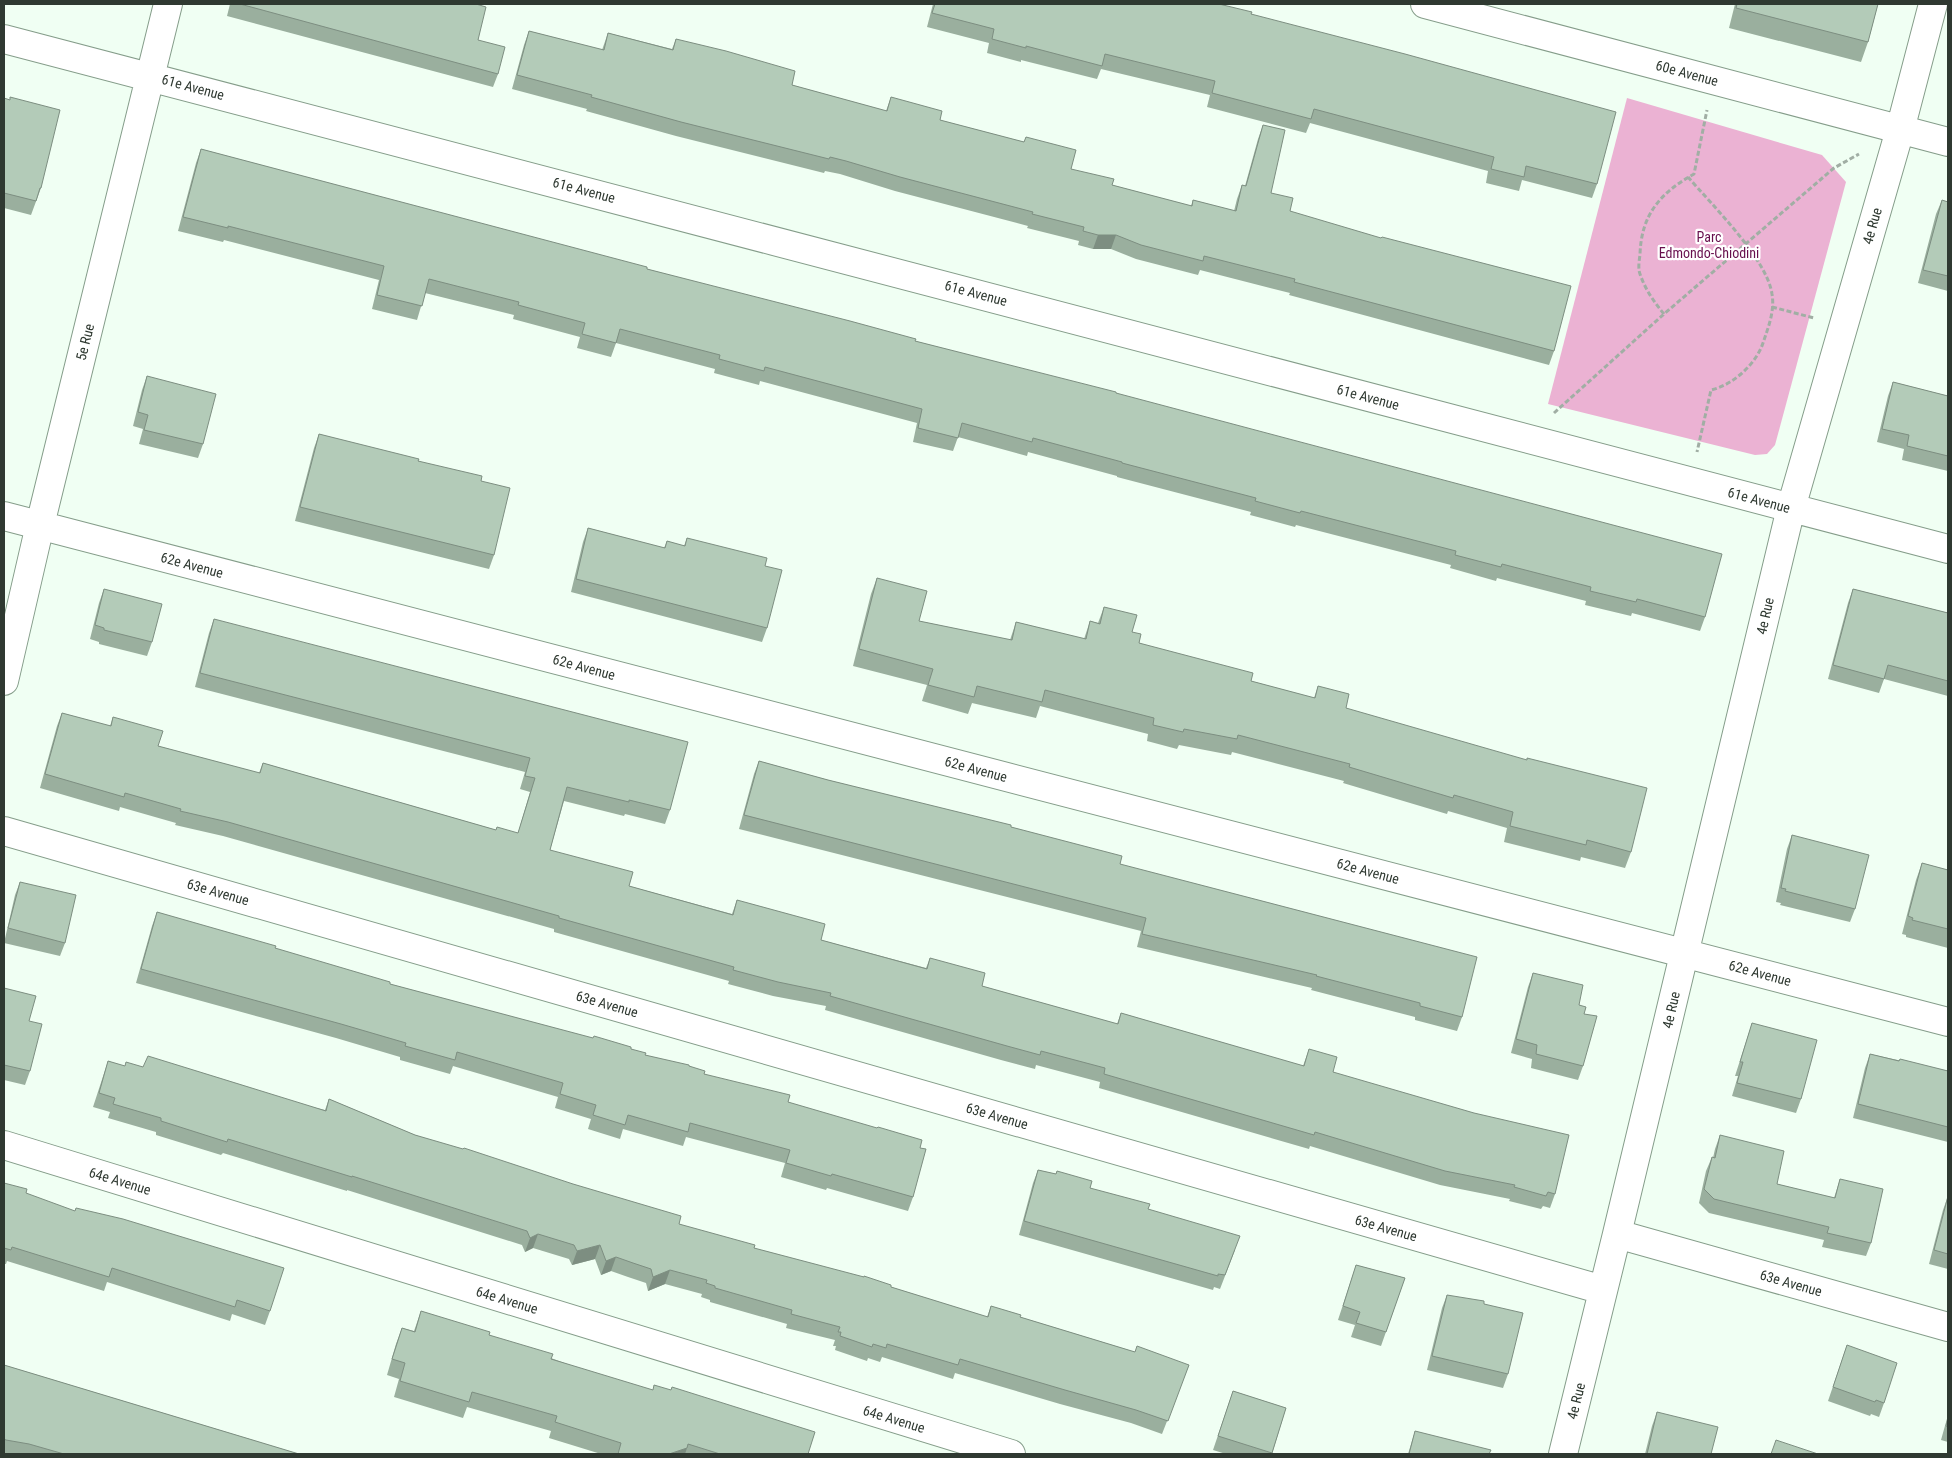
<svg xmlns="http://www.w3.org/2000/svg" width="1952" height="1458" font-family="'Roboto Condensed',sans-serif">
	<style>
		.green { fill: #ebb2d3 }
		.lines { fill: none; stroke-linecap: round; stroke-linejoin: round }
		.minor-casing { stroke: #859d8a; stroke-width: 30 }
		.path { stroke: #a1aea4; stroke-width: 3; stroke-dasharray: 5 2.5; stroke-linecap: butt }
		.minor { stroke: #fff; stroke-width: 28 }
		.wall { fill: #9aaf9e }
		.shaded-wall { fill: #7d8e81 }
		.building { fill: #b3cbb8; stroke: #7d8e81 }
		.labels { text-anchor: middle; dominant-baseline: central; stroke-width: 4.5; stroke-linejoin: round; paint-order: stroke }
		.street-label { font-size: 14px; fill: #2f3931; stroke: #fff }
		.park-label { font-size: 14px; fill: #670f4d; stroke: #fff }
	</style>
	<rect width="100%" height="100%" fill="#f0fff3"/>
	<path class="green" d="M1627,98L1822,155L1846,182L1775,445L1767,454L1755,455L1548,404Z"/>
	<g class="lines">
		<g class="minor-casing">
			<path id="minor" d="M1425,4L1948,142
				M4,39L1948,549
				M4,516L1948,1022
				M4,681L40,525L168,4
				M4,831L1603,1290
				M4,1145L1011,1454
				M1617,1234L1791,508L1900,130L1933,4
				M1563,1454L1617,1234L1948,1327"/>
		</g>
		<path class="path" d="M1688,177C1712,205 1767,259 1772,294C1775,311 1768,328 1763,343C1756,364 1733,385 1711,390L1697,452
			M1772,307L1814,318
			M1664,314C1654,302 1645,289 1640,274C1638,269 1639,261 1640,255C1641,215 1660,193 1694,174L1707,110
			M1554,413L1664,314L1834,168L1859,154"/>
		<use href="#minor" class="minor"/>
	</g>
	<path class="wall" d="M230,4H476L478,40L498,74L493,87L227,16Z
		M933,4H1219L1251,14L1597,184L1592,198L1522,180L1519,191L1486,183L1488,171L1310,123L1306,133L1207,107L1210,95L1101,69L1097,79L1021,60V62L987,53L989,43L927,27Z
		M1735,4H1878L1868,42L1861,62L1729,28Z
		M529,31L602,50L608,33L672,49L676,39L792,85L886,111L891,97L940,120L1024,142L1026,137L1071,169L1112,185L1191,206L1193,200L1234,211L1237,199L1242,185L1245,186L1258,139L1263,125L1271,193L1290,211L1554,351L1549,365L1289,295L1290,293L1200,270L1198,275L1136,259L1111,249H1093L1078,245L1079,241L1027,228L1028,226L895,191L840,174L825,171L824,173L676,136L586,111L587,109L512,89L524,45Z
		M4,98L41,188L31,215L4,208Z
		M201,149L915,341L1116,393L1705,617L1700,631L1632,613L1631,616L1585,605L1586,601L1497,578L1496,581L1450,568L1451,565L1296,525L1295,527L1250,515L1251,512L1117,477V476L1028,452L1027,456L958,437L953,451L913,442L917,423L760,381L759,385L714,373L715,369L616,343L611,357L577,348L580,337L513,319L514,315L425,293L417,320L372,309L379,280L224,240L223,242L178,231L196,163Z
		M1942,200L1948,202V291L1918,283L1936,214Z
		M147,376L203,444L198,458L139,444L143,429L133,426L142,390Z
		M1893,382L1948,396V471L1902,460L1904,449L1877,442L1888,396Z
		M319,434L418,461L481,481L494,555L489,569L295,521L314,448Z
		M588,528L664,548L667,541L684,546L687,538L765,566L767,628L762,642L571,592L583,542Z
		M877,578L919,621L1010,640L1016,622L1084,639L1090,621L1098,623L1104,607L1132,632L1139,643L1251,681L1314,698L1318,686L1346,708L1631,852L1625,868L1581,857L1580,861L1504,842L1507,828L1448,811L1447,814L1343,783L1344,781L1232,752L1231,755L1179,745L1177,749L1147,741L1148,734L1040,706L1036,718L972,703L968,714L922,701L927,685L853,666L871,594Z
		M104,589L152,642L147,656L99,644V642L90,639L99,603Z
		M1853,589L1948,613V696L1884,679L1879,693L1828,679L1848,603Z
		M214,619L670,810L665,824L625,814L624,816L564,801L550,850L629,886L732,914L737,900L821,940L926,968L930,958L982,986L1117,1024L1121,1013L1303,1066L1309,1049L1333,1072L1555,1194L1550,1208L1543,1206L1541,1209L1509,1201L1510,1199L1440,1185L1310,1146L1309,1149L1099,1088L1100,1082L1036,1065L1035,1069L1001,1060L825,1010L826,1006L773,996L728,984L729,981L554,932V929L223,836L175,825L176,823L120,807L119,811L40,788L57,726L62,713L110,726L113,717L158,746L259,773L263,763L496,830L518,833L530,792L520,789L525,772L195,687L209,633Z
		M759,761L828,780L1011,827L1120,864L1462,1017L1457,1031L1415,1020V1017L1311,990L1312,988L1137,947L1141,931L739,829L754,774Z
		M1792,835L1855,909L1850,922L1780,905L1781,903L1776,902L1787,849Z
		M1922,863L1948,870V948L1906,937V935L1902,934L1916,880Z
		M20,882L65,943L60,956L4,943L15,895Z
		M157,912L390,984L631,1049L645,1055L689,1066L704,1074L788,1102L920,1148L913,1197L908,1211L827,1188L826,1190L781,1177L785,1163L686,1137L683,1146L623,1129L620,1139L588,1129L591,1119L555,1108L558,1097L453,1066L450,1074L400,1060V1057L336,1038L136,983L152,926Z
		M1533,973L1579,1005L1584,1014L1583,1066L1578,1080L1531,1068L1532,1059L1511,1053L1528,987Z
		M4,988L29,1021L30,1071L25,1085L4,1080Z
		M1752,1023L1801,1099L1796,1113L1732,1096L1738,1076H1735Z
		M1870,1054L1948,1071V1142L1853,1118L1865,1068Z
		M108,1061L124,1066L143,1067L325,1110L329,1099L415,1135L679,1224L754,1248L891,1287L987,1317L991,1306L1020,1317L1135,1352L1189,1365L1162,1434L1131,1423L1060,1404L955,1373L953,1379L882,1357L880,1362L868,1358L867,1361L835,1350L836,1346H833L835,1340L786,1328L787,1324L710,1302V1300L701,1297L702,1294L665,1284L648,1291L646,1283L628,1277L611,1271L601,1275L595,1259L572,1265L569,1259L533,1248L525,1252L522,1245L347,1190V1191L223,1153L221,1155L156,1135V1132L108,1118L110,1112L93,1107Z
		M1720,1135L1777,1184L1834,1198L1840,1179L1871,1243L1866,1256L1822,1247L1824,1240L1709,1213L1699,1203L1706,1171L1712,1157L1713,1158L1715,1149Z
		M1038,1170L1056,1174L1057,1171L1090,1188L1148,1209L1235,1250L1220,1289L1214,1287L1213,1290L1019,1235L1033,1183Z
		M4,1183L270,1311L265,1325L232,1314L230,1321L107,1282L104,1291L7,1261L6,1264H4Z
		M1948,1196V1269L1929,1264L1943,1210Z
		M1356,1265L1405,1278L1381,1346L1351,1337L1355,1325L1338,1320Z
		M1447,1295L1484,1304L1508,1374L1503,1388L1427,1370L1442,1308Z
		M421,1311L489,1335L808,1454H601L549,1438L551,1431L467,1407L463,1418L394,1397L399,1379L387,1375L396,1344L402,1328L414,1331Z
		M1847,1345L1884,1403L1879,1417L1871,1414L1870,1416L1828,1401Z
		M4,1365L299,1454H4Z
		M1233,1391L1286,1408L1272,1454H1226L1213,1450Z
		M1657,1412L1711,1454H1645L1652,1426Z
		M1948,1415V1442L1941,1440Z
		M1415,1431L1489,1454H1408Z"/>
	<path class="shaded-wall" d="M1098,235H1116L1111,249H1093Z
		M538,1234L533,1248L525,1252L530,1238Z
		M600,1245L595,1259L572,1265L577,1251Z
		M616,1257L611,1271L601,1275L606,1261Z
		M670,1270L665,1284L648,1291L653,1277Z
		M687,1448L685,1454H669Z"/>
	<path class="building" d="M240,4H476L486,7L478,40L505,47L498,74Z
		M935,4H1219L1252,12L1251,14L1405,54L1616,112L1597,184L1526,166L1524,177L1491,169L1494,157L1314,109L1311,119L1212,93L1215,81L1105,54L1102,66L1026,46V48L992,39L994,29L932,13Z
		M1737,4H1878L1868,42L1736,8Z
		M529,31L604,50L608,33L673,50L676,39L726,51L795,71L792,85L887,111L891,97L942,111L940,120L1024,142L1026,137L1076,150L1071,169L1114,179L1112,185L1192,206L1193,200L1236,211L1242,185L1246,186L1263,125L1285,130L1271,193L1293,198L1290,211L1381,238L1382,237L1571,286L1554,351L1294,282L1295,279L1204,256L1203,261L1141,245L1116,235H1098L1083,231L1084,227L1032,214L1033,212L900,177L846,161L830,157L829,159L681,122L591,97L592,95L517,75Z
		M10,97L60,110L41,188H40L36,201L4,193V98L10,100Z
		M201,149L647,267V269L850,321L916,339L915,341L1116,392V393L1722,554L1705,617L1637,599L1636,602L1590,591L1591,587L1502,564L1501,567L1455,555L1456,551L1301,511L1300,513L1255,501L1256,498L1122,463V462L1033,438L1032,442L962,423L958,438L918,428L922,409L765,367L764,371L719,359L720,355L620,329L616,343L582,334L585,323L518,305L519,302L429,279L422,306L377,295L384,266L228,226V228L183,217Z
		M1942,200L1948,202V276L1923,270Z
		M147,376L216,394L203,444L144,430L148,415L138,412Z
		M1893,382L1948,396V456L1907,446L1909,435L1882,429Z
		M319,434L419,459L418,461L482,476L481,481L510,488L494,555L300,507Z
		M588,528L665,548L667,541L685,546L687,538L767,558L765,566L782,570L767,628L576,579Z
		M877,578L927,591L919,621L1012,640L1016,622L1086,639L1090,621L1100,624L1104,607L1137,615L1132,632L1141,634L1139,643L1253,673L1251,681L1315,698L1318,686L1349,694L1346,708L1527,760V758L1647,788L1631,852L1587,840L1586,845L1510,826L1513,812L1454,795L1453,798L1349,767L1350,764L1238,735L1237,739L1184,729L1183,732L1153,725L1154,718L1045,690L1042,702L977,686L974,697L928,685L933,669L859,649Z
		M104,589L162,604L152,642L104,630V628L95,625Z
		M1853,589L1948,613V681L1888,665L1884,679L1833,665Z
		M214,619L688,742L670,810L629,800V802L567,787L550,850L633,872L629,886L733,915L737,900L825,924L821,940L927,969L930,958L985,973L982,986L1118,1024L1121,1013L1304,1066L1309,1049L1337,1057L1333,1072L1474,1113L1569,1135L1555,1194L1548,1192L1546,1196L1514,1187L1515,1185L1445,1171L1315,1132L1314,1135L1104,1074L1105,1068L1041,1051L1040,1055L1007,1046L830,996L831,993L778,982L733,970L734,967L559,918V916L228,822L180,811L181,809L125,793L124,797L45,774L62,713L111,726L113,717L163,731L158,746L260,773L263,763L496,830L497,827L518,833L535,778L525,776L530,758L200,673Z
		M759,761L828,780L1011,825V827L1122,856L1120,864L1477,957L1462,1017L1420,1006V1003L1316,976L1317,975L1142,934L1146,918L744,815Z
		M1792,835L1869,855L1855,909L1785,891L1786,889L1781,888Z
		M1922,863L1948,870V929L1912,920L1913,918L1908,916Z
		M20,882L76,895L65,943L8,928Z
		M157,912L276,946L275,948L390,982V984L593,1038L594,1036L631,1047V1049L646,1053L645,1055L689,1065V1066L705,1071L704,1074L790,1095L788,1102L877,1128L878,1127L922,1140L920,1148L926,1149L913,1197L832,1174L831,1176L786,1163L790,1150L690,1123L688,1132L628,1115L625,1125L593,1115L596,1105L560,1094L563,1083L457,1052L455,1060L405,1046L406,1043L341,1024L141,969Z
		M1533,973L1583,985L1579,1005L1586,1007L1584,1014L1597,1016L1583,1066L1536,1054L1537,1045L1516,1039Z
		M4,988L36,996L29,1021L42,1024L30,1071L4,1065Z
		M1752,1023L1817,1040L1801,1099L1737,1083L1743,1062H1740Z
		M1870,1054L1899,1061L1900,1059L1948,1071V1127L1858,1104Z
		M148,1056L326,1111L329,1099L415,1135L463,1149L464,1148L573,1184L681,1216L679,1224L755,1245L754,1248L864,1277V1276L891,1285V1287L988,1317L991,1306L1021,1315L1020,1317L1135,1352L1137,1346L1189,1365L1168,1421L1136,1410L1065,1390L960,1359L958,1365L887,1344L886,1348L873,1344L872,1347L840,1336L841,1332H838L840,1327L791,1314L792,1310L715,1288V1286L706,1283L707,1280L670,1270L653,1277L651,1269L633,1263L616,1257L606,1261L600,1245L577,1251L574,1245L538,1234L530,1238L527,1231L352,1176V1177L228,1139L227,1142L161,1121V1118L113,1104L115,1098L99,1093L108,1061L125,1066L126,1062L143,1067Z
		M1720,1135L1784,1151L1777,1184L1835,1198L1840,1179L1883,1189L1871,1243L1827,1233L1829,1227L1714,1199L1704,1189L1712,1157L1715,1158Z
		M1038,1170L1056,1174L1057,1171L1092,1181L1090,1188L1150,1204L1148,1209L1240,1236L1225,1275L1218,1274V1276L1024,1221Z
		M4,1183L27,1189L26,1193L75,1211L76,1208L123,1219L284,1268L270,1311L237,1300L235,1307L112,1268L109,1277L12,1247L11,1250L4,1248Z
		M1948,1196V1254L1934,1250Z
		M1356,1265L1405,1278L1386,1332L1356,1323L1360,1312L1343,1306Z
		M1447,1295L1484,1301V1304L1523,1313L1508,1374L1432,1356Z
		M421,1311L490,1332L489,1335L553,1354L551,1359L653,1390L654,1385L671,1390L672,1387L815,1432L808,1454H720L688,1444L687,1448L669,1454H618L621,1443L555,1422L557,1416L472,1392L469,1402L400,1381L405,1363L392,1359L402,1328L415,1332Z
		M1847,1345L1897,1363L1884,1403L1876,1400L1875,1402L1833,1387Z
		M4,1365L299,1454H64L29,1444L6,1440L4,1439Z
		M1233,1391L1286,1408L1272,1453L1218,1436Z
		M1657,1412L1718,1427L1711,1454H1647Z
		M1948,1418V1427L1946,1426Z
		M1415,1431L1491,1450L1489,1454H1409Z
		M1776,1440L1818,1454H1771Z"/>
	<g class="labels">
		<g class="street-label">
			<text transform="translate(1687 73) rotate(15)">60e Avenue</text>
			<text transform="translate(193 87) rotate(15)">61e Avenue</text>
			<text transform="translate(584 190) rotate(15)">61e Avenue</text>
			<text transform="translate(1872 226) rotate(-74)">4e Rue</text>
			<text transform="translate(976 293) rotate(15)">61e Avenue</text>
			<text transform="translate(85 342) rotate(-76)">5e Rue</text>
			<text transform="translate(1368 397) rotate(15)">61e Avenue</text>
			<text transform="translate(1759 500) rotate(15)">61e Avenue</text>
			<text transform="translate(192 565) rotate(15)">62e Avenue</text>
			<text transform="translate(1765 616) rotate(-77)">4e Rue</text>
			<text transform="translate(584 667) rotate(15)">62e Avenue</text>
			<text transform="translate(976 769) rotate(15)">62e Avenue</text>
			<text transform="translate(1368 871) rotate(15)">62e Avenue</text>
			<text transform="translate(218 892) rotate(16)">63e Avenue</text>
			<text transform="translate(1760 973) rotate(15)">62e Avenue</text>
			<text transform="translate(607 1004) rotate(16)">63e Avenue</text>
			<text transform="translate(1671 1010) rotate(-77)">4e Rue</text>
			<text transform="translate(997 1116) rotate(16)">63e Avenue</text>
			<text transform="translate(120 1181) rotate(17)">64e Avenue</text>
			<text transform="translate(1386 1228) rotate(16)">63e Avenue</text>
			<text transform="translate(1791 1283) rotate(16)">63e Avenue</text>
			<text transform="translate(507 1300) rotate(17)">64e Avenue</text>
			<text transform="translate(1576 1401) rotate(-76)">4e Rue</text>
			<text transform="translate(894 1419) rotate(17)">64e Avenue</text>
		</g>
		<g class="park-label">
			<text x="1709" y="237">Parc<tspan x="1709" dy="16">Edmondo-Chiodini</tspan></text>
		</g>
	</g>
	<rect width="1952" height="1458" fill="none" stroke="#2f3931" stroke-width="10"/>
</svg>
